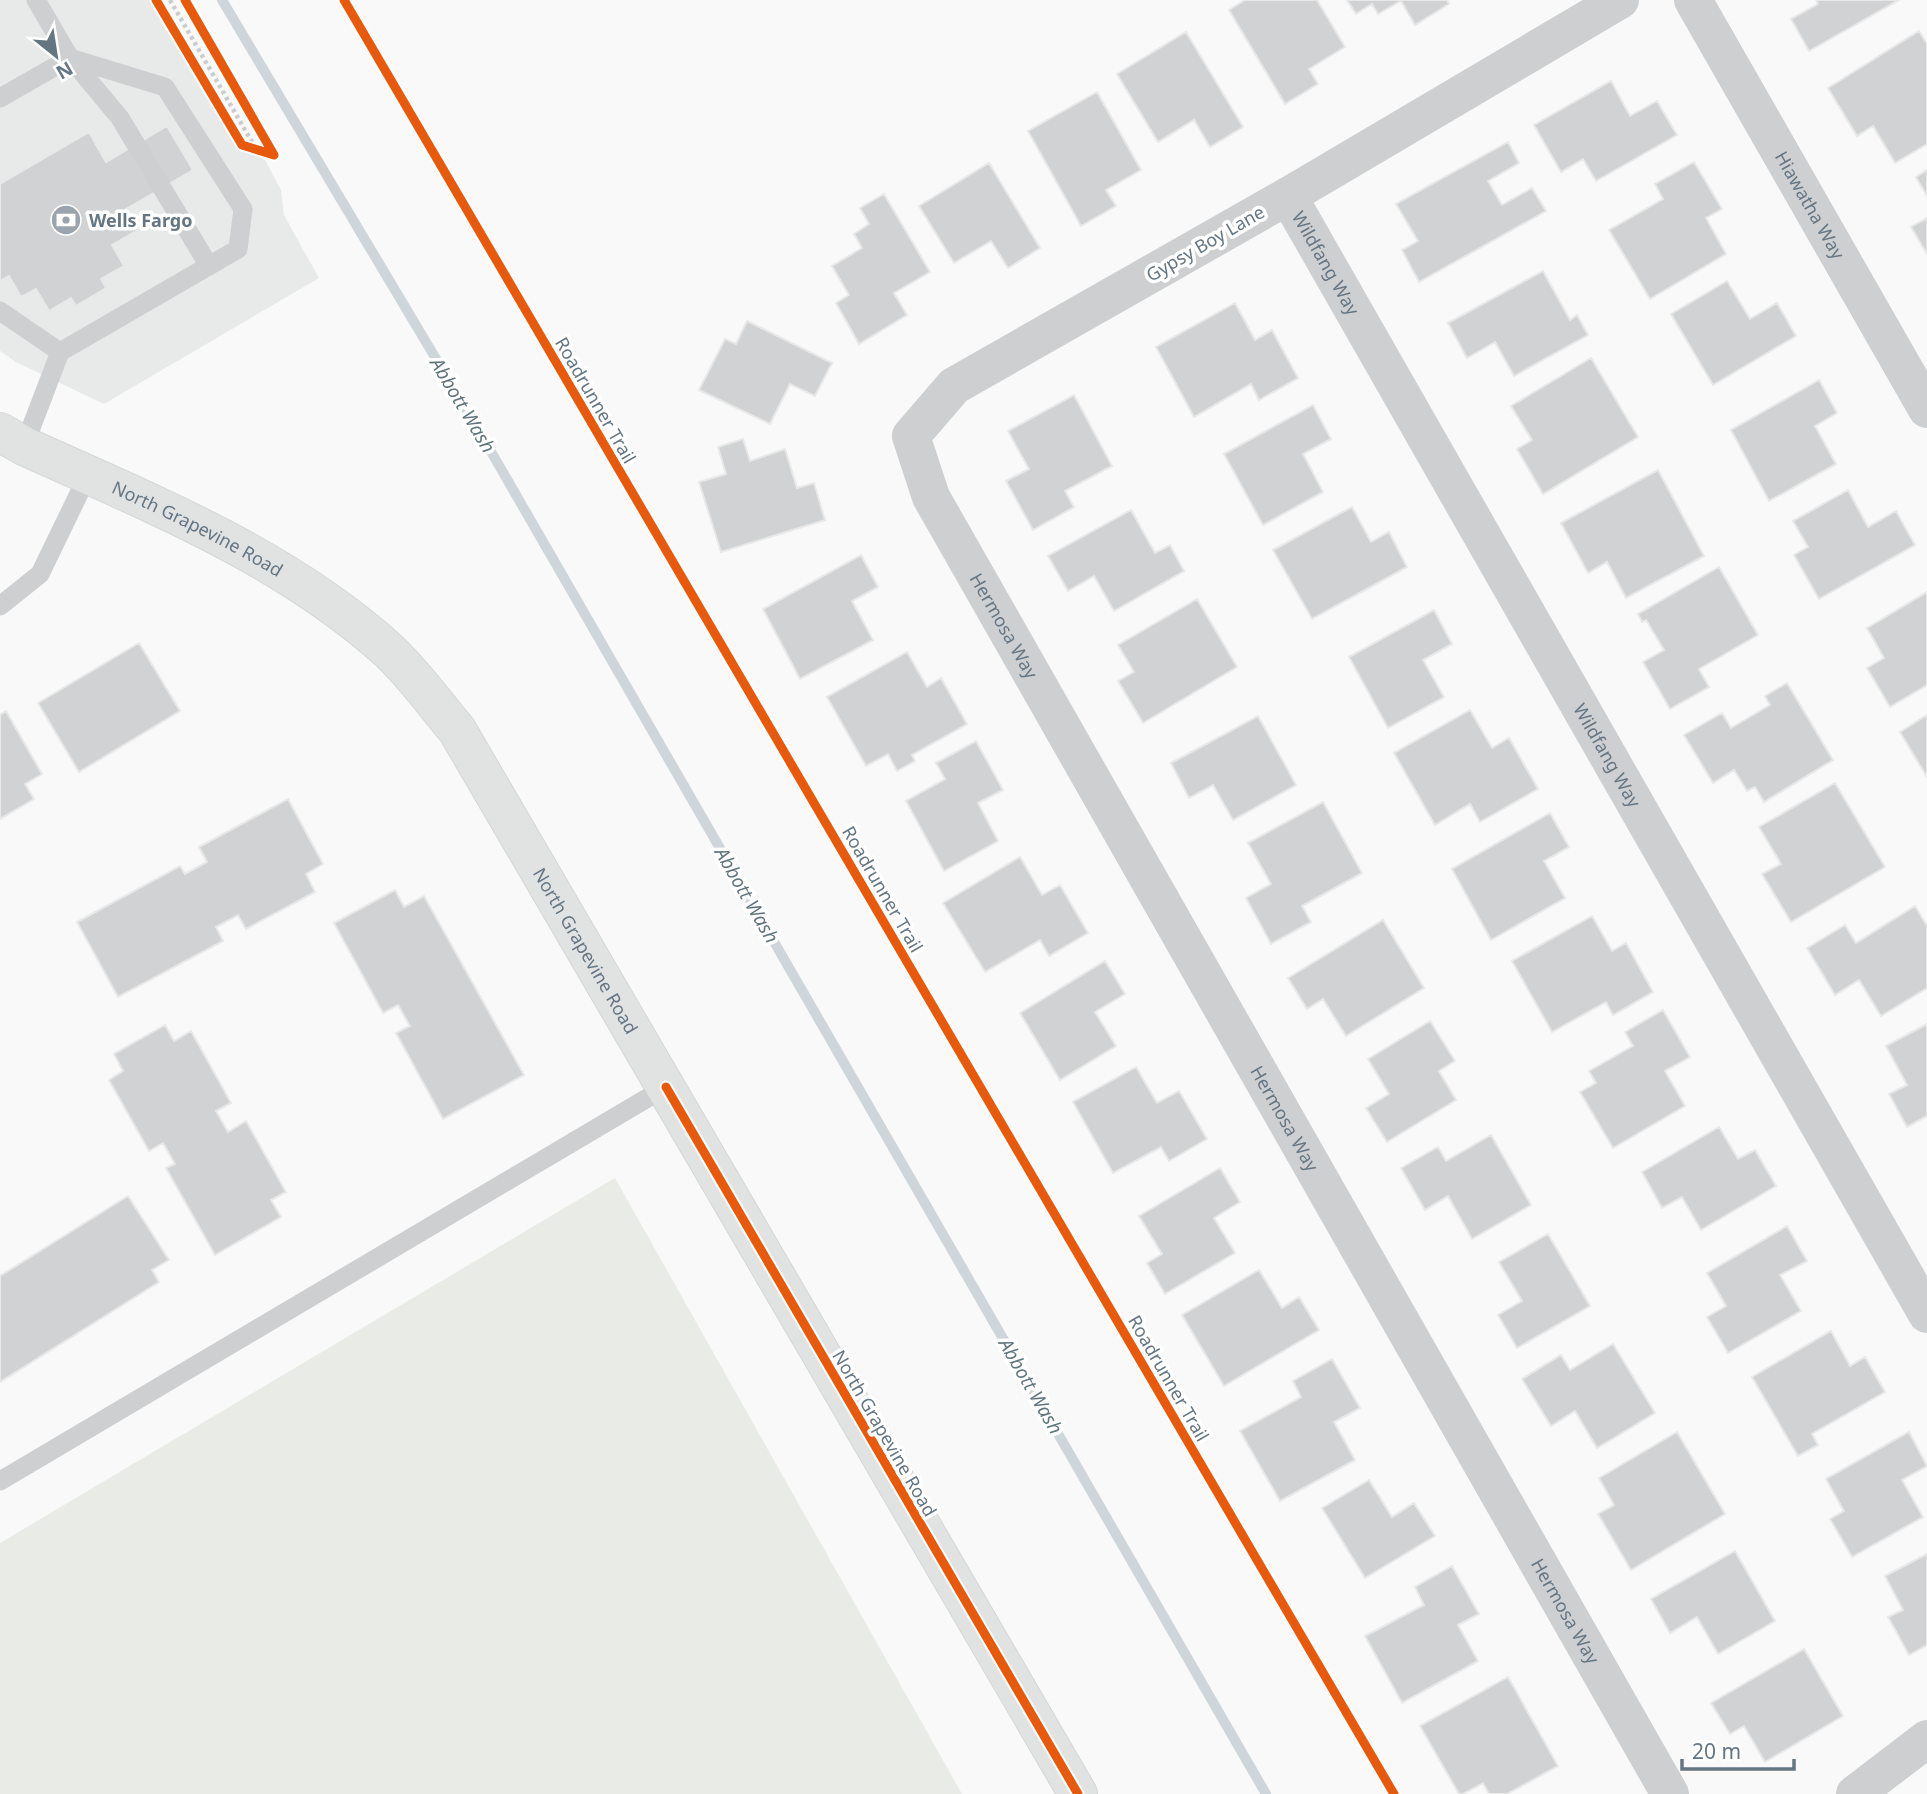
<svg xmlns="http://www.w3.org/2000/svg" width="1927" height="1794" font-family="'Noto Sans',sans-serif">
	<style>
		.built { fill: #e8e9e9 }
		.green { fill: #e8ebe6 }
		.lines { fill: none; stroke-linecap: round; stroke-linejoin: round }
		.stream { stroke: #ced6d9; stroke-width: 10 }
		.building { fill: #d0d2d3; stroke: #e8e8e8; stroke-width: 2 }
		.secondary-casing { stroke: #d5d6d7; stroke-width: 40 }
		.path { stroke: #cbcccd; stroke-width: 4.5; stroke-dasharray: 3.5 3.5; stroke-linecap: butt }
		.service { stroke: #cecfd0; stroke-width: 19 }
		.minor { stroke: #cecfd0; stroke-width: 38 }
		.secondary { stroke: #e1e2e2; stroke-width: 38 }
		.cycleway-casing { stroke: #fff; stroke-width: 13 }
		.cycleway { stroke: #e8590c; stroke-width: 9 }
		.labels { text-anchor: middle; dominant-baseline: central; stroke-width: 7; stroke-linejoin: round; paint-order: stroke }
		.street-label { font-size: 18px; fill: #657683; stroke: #fff }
		.poi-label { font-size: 18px; font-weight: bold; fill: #657683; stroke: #fff; text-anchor: start }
		.water-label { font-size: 19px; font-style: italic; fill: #60757c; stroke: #fff }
	</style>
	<rect width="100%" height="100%" fill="#f9f9f9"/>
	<path class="built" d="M0,0H151L238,146L265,160L281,190L284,215L319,278L104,404L16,362L0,351Z"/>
	<path class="green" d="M615,1178L962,1794H0V1543Z"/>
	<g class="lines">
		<path class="stream" d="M222,0L482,436L1266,1794"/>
	</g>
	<path class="building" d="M1245,0H1317L1345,47L1309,69L1318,84L1285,104L1229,10Z
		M1347,0H1447L1449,4L1415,25L1401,1L1378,14L1372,4L1356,14Z
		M1816,0H1899L1809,51L1791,19L1818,4Z
		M1919,31L1927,44V144L1895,163L1873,126L1857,136L1828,88Z
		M1186,32L1243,127L1210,147L1194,120L1158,142L1117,74Z
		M1611,81L1630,116L1657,101L1677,135L1596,181L1583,159L1561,172L1534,125Z
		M1097,92L1141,170L1106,190L1116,206L1081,226L1028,131Z
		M167,126L193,170L126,209L138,230L112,245L124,266L101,279L106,288L76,306L71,298L49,311L36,289L21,297L9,276L0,281V184L89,132L106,162Z
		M1508,142L1519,163L1488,181L1502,205L1532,188L1546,211L1419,282L1402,250L1418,241L1396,204Z
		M1694,162L1722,209L1706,218L1726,254L1650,299L1609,230L1663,199L1655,184Z
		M989,163L1040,248L1008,268L991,241L954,263L919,206Z
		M1927,170V196L1916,177Z
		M884,194L930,272L894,293L907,315L859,344L836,303L849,295L832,266L862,248L854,234L869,224L860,208Z
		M1927,218V254L1911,227Z
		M1543,271L1570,320L1577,315L1588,335L1514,376L1495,342L1467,358L1448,323Z
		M1727,281L1750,319L1777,303L1796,336L1713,385L1671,314Z
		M1235,303L1255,340L1272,330L1298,378L1259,400L1251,384L1194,417L1156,347Z
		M747,321L832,363L815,396L790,384L770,424L699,390L725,339L736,344Z
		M1591,358L1638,437L1543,494L1517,449L1532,440L1511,406Z
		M1819,380L1837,413L1815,426L1836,464L1769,501L1731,430Z
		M1074,395L1112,466L1065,491L1074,507L1033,530L1006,481L1029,469L1008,431Z
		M1313,405L1331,439L1303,454L1323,492L1263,525L1224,454Z
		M743,439L750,461L785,449L797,488L814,483L825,520L721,552L699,482L726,474L718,447Z
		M1658,470L1704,556L1626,598L1607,562L1588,573L1561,523Z
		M1848,490L1868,527L1896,511L1915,545L1819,599L1794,555L1808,547L1793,521Z
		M1352,507L1371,542L1389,532L1407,567L1312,619L1273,550Z
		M1131,510L1155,553L1170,545L1184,571L1114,611L1094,576L1068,591L1048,556Z
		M861,555L878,587L852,601L873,640L800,679L763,609Z
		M1719,567L1758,635L1699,669L1709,687L1670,709L1643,662L1664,650L1646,620L1642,622L1638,614Z
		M1927,592V685L1890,707L1867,668L1884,658L1867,628Z
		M1197,599L1237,667L1143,723L1118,681L1134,672L1118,645Z
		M1434,610L1452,644L1423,660L1444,697L1388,728L1349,657Z
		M139,643L180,711L79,772L38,703Z
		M907,652L927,687L941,678L967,724L912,755L915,761L897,771L888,754L866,766L827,697Z
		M1787,683L1833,760L1764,802L1755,787L1747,791L1734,770L1713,783L1684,735L1722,713L1731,728L1770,705L1765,696Z
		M1470,710L1492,748L1509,738L1538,789L1480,822L1470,804L1435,825L1394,753Z
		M6,711L42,774L25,784L34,799L0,819V715Z
		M1927,715V777L1900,732Z
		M1258,716L1296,785L1233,820L1213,785L1189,798L1171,763Z
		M976,741L1003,790L978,803L998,841L944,871L906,801L945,779L936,763Z
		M1835,783L1885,867L1791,922L1762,874L1781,864L1759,827Z
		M288,799L323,864L306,874L315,892L246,929L238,915L216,927L223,941L118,997L77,922L180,866L185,874L207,862L199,847Z
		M1323,802L1362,873L1302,906L1311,922L1271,944L1246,898L1271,884L1248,843Z
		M1550,813L1569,847L1544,861L1565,898L1491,940L1452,869Z
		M1020,857L1042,895L1060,885L1088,933L1049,956L1040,940L985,972L943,903Z
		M395,890L404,907L424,896L524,1075L443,1119L396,1033L410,1026L398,1005L383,1013L334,923Z
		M1915,906L1927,926V988L1881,1016L1859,980L1835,995L1807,948L1845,925L1856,943Z
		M1592,916L1612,951L1626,943L1653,992L1613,1015L1606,1002L1552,1032L1512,961Z
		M1383,920L1424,988L1346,1036L1323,999L1307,1009L1288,978Z
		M1105,961L1125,994L1095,1012L1116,1046L1060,1080L1020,1013Z
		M1663,1010L1690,1057L1665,1071L1685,1106L1613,1148L1580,1092L1596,1083L1589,1071L1633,1046L1625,1032Z
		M1430,1021L1455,1061L1439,1071L1456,1100L1387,1142L1366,1108L1389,1094L1368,1059Z
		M1927,1024V1116L1907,1127L1889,1094L1907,1085L1886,1046Z
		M165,1025L174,1041L191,1031L231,1103L216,1111L228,1132L246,1121L286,1192L271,1200L281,1217L215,1255L166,1168L175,1164L163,1143L149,1151L109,1080L123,1071L114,1054Z
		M1136,1067L1157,1103L1179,1091L1207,1139L1169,1161L1161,1147L1113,1173L1073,1102Z
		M1719,1127L1738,1159L1755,1150L1776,1186L1701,1230L1682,1197L1662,1208L1642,1172Z
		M1491,1135L1531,1205L1472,1239L1448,1196L1425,1210L1401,1168L1438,1147L1446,1161Z
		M1220,1168L1240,1202L1214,1218L1235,1253L1165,1294L1147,1263L1162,1254L1139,1216Z
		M128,1196L169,1260L152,1270L159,1282L0,1382V1276Z
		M1787,1226L1807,1261L1780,1275L1801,1311L1728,1353L1707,1317L1726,1306L1707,1273Z
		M1548,1234L1590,1306L1517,1348L1498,1315L1522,1301L1499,1262Z
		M1259,1270L1282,1308L1299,1297L1319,1330L1224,1386L1182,1315Z
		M1831,1331L1850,1366L1865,1357L1885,1392L1812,1434L1818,1445L1798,1456L1752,1377Z
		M1613,1344L1655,1413L1597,1448L1575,1411L1551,1426L1522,1379L1561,1355L1570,1370Z
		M1332,1359L1360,1408L1334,1422L1355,1460L1280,1501L1240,1431L1301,1397L1293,1381Z
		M1677,1432L1725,1514L1631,1570L1598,1514L1614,1505L1599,1478Z
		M1909,1432L1927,1466L1902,1480L1923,1517L1852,1557L1830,1519L1844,1511L1826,1479Z
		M1369,1480L1392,1517L1414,1503L1435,1536L1365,1578L1322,1508Z
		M1735,1551L1775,1621L1718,1654L1697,1617L1670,1633L1651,1599Z
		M1927,1554V1645L1909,1655L1888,1617L1903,1610L1885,1576Z
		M1452,1566L1479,1614L1458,1625L1478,1661L1402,1703L1365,1636L1424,1605L1415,1587Z
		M1804,1649L1843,1716L1765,1762L1744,1726L1730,1734L1711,1703Z
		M1508,1677L1558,1766L1507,1794H1489L1483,1783L1463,1794H1459L1420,1726Z"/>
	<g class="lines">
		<g class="secondary-casing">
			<g id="secondary">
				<path id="s4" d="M0,432L24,446C150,503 284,556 388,650C413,673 435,704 457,730L1078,1794"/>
			</g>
		</g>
		<path class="path" d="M170,0L256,149"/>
		<path class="service" d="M0,98L70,58L120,118L209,266
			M0,311L60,352
			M24,446L60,352L238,249L243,209L165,87L70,58L36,0
			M0,606L40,574L88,475
			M0,1481L666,1087"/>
		<g class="minor">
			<path id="s1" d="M1620,0L1288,196L954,386L911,436L931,497L1670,1794"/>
			<path id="s2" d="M1693,0L1927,409"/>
			<path id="s3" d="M1288,196L1927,1314"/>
			<path d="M1855,1794L1927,1739"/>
		</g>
		<use href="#secondary" class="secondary"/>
		<g class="cycleway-casing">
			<path id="cycleway" d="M156,0L242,145L274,155
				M185,0L274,155
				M344,0L1394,1794
				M666,1087L1078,1794"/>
		</g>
		<use href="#cycleway" class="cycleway"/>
	</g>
	<defs>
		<g id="bank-disc" transform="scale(1.575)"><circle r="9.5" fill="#99a4ac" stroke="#fff"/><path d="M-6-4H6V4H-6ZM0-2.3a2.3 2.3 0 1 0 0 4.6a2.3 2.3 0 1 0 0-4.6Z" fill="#fff"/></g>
	</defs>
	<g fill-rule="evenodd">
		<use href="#bank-disc" x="66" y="220"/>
	</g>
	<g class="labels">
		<g class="street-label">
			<text stroke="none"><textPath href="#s2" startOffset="236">Hiawatha Way</textPath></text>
			<text transform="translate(1205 243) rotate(-30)">Gypsy Boy Lane</text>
			<text stroke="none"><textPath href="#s3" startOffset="77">Wildfang Way</textPath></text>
			<text transform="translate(596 400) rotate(60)">Roadrunner Trail</text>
			<text stroke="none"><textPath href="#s4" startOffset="220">North Grapevine Road</textPath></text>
			<text stroke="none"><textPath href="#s1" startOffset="1048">Hermosa Way</textPath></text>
			<text stroke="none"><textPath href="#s3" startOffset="644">Wildfang Way</textPath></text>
			<text transform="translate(883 889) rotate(60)">Roadrunner Trail</text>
			<text stroke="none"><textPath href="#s4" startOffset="808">North Grapevine Road</textPath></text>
			<text stroke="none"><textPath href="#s1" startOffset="1615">Hermosa Way</textPath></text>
			<text transform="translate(1169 1378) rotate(60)">Roadrunner Trail</text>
			<text transform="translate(885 1433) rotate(60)">North Grapevine Road</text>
			<text stroke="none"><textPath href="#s1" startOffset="2182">Hermosa Way</textPath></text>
		</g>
		<g class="poi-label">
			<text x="89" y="220">Wells Fargo</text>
		</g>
		<g class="water-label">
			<text transform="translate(463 405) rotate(59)">Abbott Wash</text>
			<text transform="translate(747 895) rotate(60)">Abbott Wash</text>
			<text transform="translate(1031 1386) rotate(60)">Abbott Wash</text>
		</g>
	</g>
	<g transform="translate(56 56) rotate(150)" stroke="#ffffff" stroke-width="5" paint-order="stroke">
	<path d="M0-5L12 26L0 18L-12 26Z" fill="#657683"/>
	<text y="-10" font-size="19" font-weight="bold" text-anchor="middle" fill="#657683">N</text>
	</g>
	<path d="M1682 1759v10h112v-10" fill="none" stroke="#657683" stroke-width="3.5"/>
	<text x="1692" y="1759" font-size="21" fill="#657683" stroke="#ffffff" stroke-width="5" paint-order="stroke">20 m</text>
</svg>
